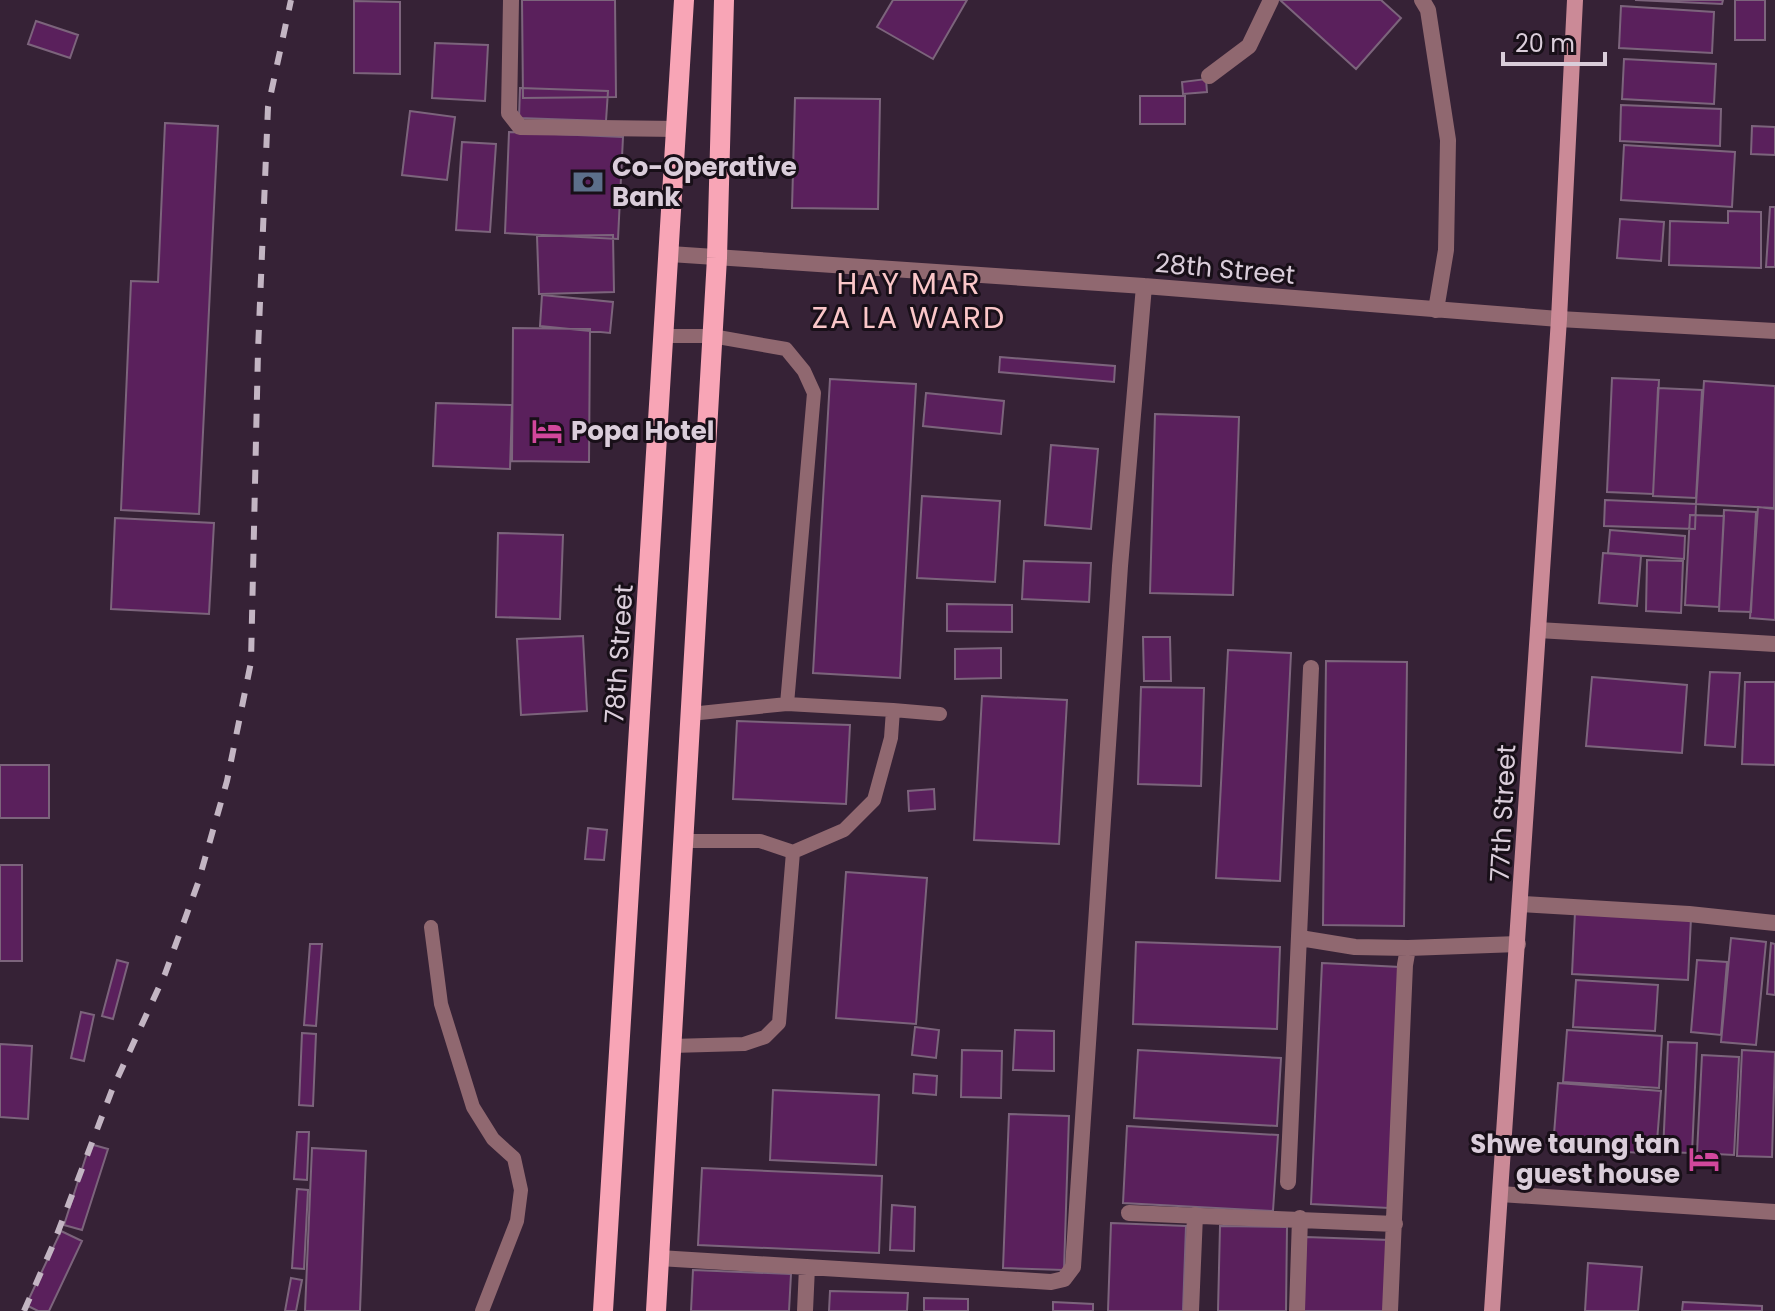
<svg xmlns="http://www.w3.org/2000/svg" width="1775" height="1311" font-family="Poppins,sans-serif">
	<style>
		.building { fill: #5a205c; stroke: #7c647c; stroke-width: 2 }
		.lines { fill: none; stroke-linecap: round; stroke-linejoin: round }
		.lane { stroke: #906870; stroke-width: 14 }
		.street { stroke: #906870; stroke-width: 16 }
		.secondary { stroke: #cb8a97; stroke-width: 16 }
		.primary { stroke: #f8a5b6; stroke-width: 20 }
		.rail { stroke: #c3b5c3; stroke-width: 6; stroke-dasharray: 14 14; stroke-linecap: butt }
		.labels { text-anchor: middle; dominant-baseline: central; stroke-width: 6; stroke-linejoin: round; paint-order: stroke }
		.poi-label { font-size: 26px; font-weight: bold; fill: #dacdda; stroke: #180f18; text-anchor: start }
		.street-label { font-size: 26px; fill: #dacdda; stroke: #180f18 }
		.quarter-label { font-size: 30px; letter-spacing: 2px; fill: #fac6c8; stroke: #180f18 }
	</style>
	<rect width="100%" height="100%" fill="#362236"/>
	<path class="building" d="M522,0H615L616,97L523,98Z
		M893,0H967L933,59L877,27Z
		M1280,0H1381L1401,18L1356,69Z
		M1635,0H1723L1722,4Z
		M1735,0H1765V40H1735Z
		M354,1L400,2V74L354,73Z
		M1621,6L1714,12L1712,53L1619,48Z
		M36,21L78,35L70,58L28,44Z
		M435,43L488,45L485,101L432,98Z
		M1624,59L1716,64L1714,104L1622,99Z
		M1206,79L1207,92L1183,94L1182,82Z
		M520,88L608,91L606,121L519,118Z
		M1140,96H1185V124H1140Z
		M795,98L880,99L878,209L792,208Z
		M1621,105L1721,109L1720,146L1620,141Z
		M410,111L455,117L447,180L402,175Z
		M165,123L218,126L199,514L121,510L131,281L158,282Z
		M1752,126L1775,127V155L1751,154Z
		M509,132L623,137L618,239L505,233Z
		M462,142L496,144L490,232L456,230Z
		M1624,145L1735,152L1732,207L1621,200Z
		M1770,207H1775V267H1766Z
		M1728,211L1761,212V268L1669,265L1670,221L1728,223Z
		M1620,219L1664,222L1661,261L1617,258Z
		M613,235L614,292L539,294L537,236Z
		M542,295L613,302L610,333L540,326Z
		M513,328L590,329L589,462L512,461Z
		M1000,357L1115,366L1114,382L999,372Z
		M1612,378L1659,380L1653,494L1607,492Z
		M830,379L916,384L900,678L813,673Z
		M1704,381L1775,386L1774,508L1696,504Z
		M1658,388L1702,390L1696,498L1653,496Z
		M926,393L1004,401L1001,434L923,426Z
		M436,403L512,405L510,469L433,466Z
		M1155,414L1239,417L1233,595L1150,593Z
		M1051,445L1098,449L1091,529L1045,525Z
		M922,496L1000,501L995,582L917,578Z
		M1605,500L1696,504L1695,529L1604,526Z
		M1758,507L1775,509V620L1750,618Z
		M1724,510L1756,512L1751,612L1719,611Z
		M1690,515L1724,516L1719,607L1685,605Z
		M115,518L214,523L209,614L111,609Z
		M1610,530L1685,536L1684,559L1608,553Z
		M498,533L563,535L560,619L496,617Z
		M1603,553L1641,556L1637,606L1599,603Z
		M1647,560L1683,561L1681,613L1646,611Z
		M1024,561L1091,563L1089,602L1022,599Z
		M947,604L1012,605V632L947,631Z
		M583,636L587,711L521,715L517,639Z
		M1143,637H1170L1171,681H1144Z
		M1001,648V678L955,679V649Z
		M1228,650L1291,653L1280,881L1216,878Z
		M1326,661L1407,662L1404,926L1323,925Z
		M1710,672L1740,673L1735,747L1705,745Z
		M1592,677L1687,685L1682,753L1586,746Z
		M1745,682H1775V765L1742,764Z
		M1141,687L1204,688L1201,786L1138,784Z
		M982,696L1067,700L1059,844L974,840Z
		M737,721L850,725L846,804L733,799Z
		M0,765H49V818H0Z
		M934,789L935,809L909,811L908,791Z
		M588,828L607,830L604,860L585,859Z
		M0,865H22V961H0Z
		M846,872L927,878L916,1024L836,1018Z
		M1575,912L1691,918L1688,980L1572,974Z
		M1731,938L1766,942L1756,1045L1721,1042Z
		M1136,942L1280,947L1277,1029L1133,1024Z
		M1771,943L1775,944V995L1767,994Z
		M310,944H322L316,1026L304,1025Z
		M117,960L128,963L113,1019L102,1016Z
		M1697,960L1727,962L1721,1035L1691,1032Z
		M1322,963L1400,967L1389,1208L1311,1204Z
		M1576,980L1658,985L1655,1031L1573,1027Z
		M81,1012L94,1015L84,1061L71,1058Z
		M915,1027L939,1030L936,1058L912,1055Z
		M1015,1030L1054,1031V1071L1013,1070Z
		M1567,1030L1662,1036L1659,1088L1563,1082Z
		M302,1033L316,1034L313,1106L299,1105Z
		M1668,1042L1697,1043L1692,1153L1663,1152Z
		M0,1044L32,1046L28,1119L0,1117Z
		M962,1050L1002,1051L1001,1098L961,1097Z
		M1138,1050L1281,1058L1277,1126L1134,1118Z
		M1742,1050L1775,1052L1772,1157L1737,1156Z
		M1702,1055L1739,1057L1734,1155L1697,1153Z
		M914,1074L937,1076L936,1095L913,1093Z
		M1558,1083L1661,1091L1656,1154L1553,1147Z
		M773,1090L879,1095L876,1165L770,1160Z
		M1009,1114L1069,1116L1064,1270L1003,1268Z
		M1127,1126L1278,1135L1273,1211L1123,1203Z
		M297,1132H309L307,1180L294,1179Z
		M90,1144L108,1149L82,1230L64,1225Z
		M312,1148L366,1151L360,1311H305Z
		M702,1168L882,1176L879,1253L698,1245Z
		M297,1189L308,1190L304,1269L292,1268Z
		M892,1205L915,1207L914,1251L890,1250Z
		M1111,1223L1186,1226L1183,1311H1108Z
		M1220,1226L1287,1227L1286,1311H1218Z
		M61,1231L82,1241L49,1311H38L26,1305Z
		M1306,1237L1389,1240L1385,1311H1303Z
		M1588,1263L1642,1267L1638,1311H1585Z
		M693,1270L791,1274L789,1311H691Z
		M291,1278L302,1280L296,1311H285Z
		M830,1291L908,1293L907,1311H829Z
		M924,1298L968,1299V1311H924Z
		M1053,1302L1093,1304V1311H1053Z
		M1683,1302L1762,1306V1311H1682Z"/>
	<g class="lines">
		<path class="lane" d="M665,336H712L786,349L804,371L814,393L787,704L690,714
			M787,704L893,710L891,738L874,800L844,830L793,852
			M893,710L940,714
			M431,927L441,1004L473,1107L493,1139L514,1158L521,1190L517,1221L482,1311
			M671,1046L744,1044L765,1037L779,1023L793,852L760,841H683"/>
		<path class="street" d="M511,0L509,113L520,127L678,129
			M1422,0L1428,10L1448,140L1446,250L1436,310
			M1209,76L1249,46L1271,0
			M670,254L1144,286L1559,319L1775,331
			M1538,630L1775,644
			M1522,904L1689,914L1775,923
			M1300,938L1355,947L1408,948
			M1288,1182L1311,668
			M1500,1194L1775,1212
			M1129,1213L1395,1224
			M659,1258L1051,1282L1064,1279L1073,1267L1120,566L1144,286
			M805,1311L807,1267
			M1191,1311L1195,1215
			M1297,1311L1300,1218
			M1390,1311L1405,965L1408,948L1518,944"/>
		<path class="secondary" d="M1492,1311L1559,319L1575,0"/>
		<path class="primary" d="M603,1311L684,0
			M656,1311L717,258L724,0"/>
		<path class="rail" d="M24,1311L53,1245L112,1090L165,974L198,883L227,781L251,662L258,351L268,107L291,0"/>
	</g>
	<defs>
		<g id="bank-bare" transform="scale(2.4)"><path d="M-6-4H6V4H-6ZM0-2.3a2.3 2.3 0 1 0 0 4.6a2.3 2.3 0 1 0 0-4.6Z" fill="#5c6f8a" stroke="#180f18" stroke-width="2.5" paint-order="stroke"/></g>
		<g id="hotel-bare" transform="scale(2.4)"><path d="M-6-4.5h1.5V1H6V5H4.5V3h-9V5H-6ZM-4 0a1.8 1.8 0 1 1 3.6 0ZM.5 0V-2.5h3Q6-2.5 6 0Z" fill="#d1479c" stroke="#180f18" stroke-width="2.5" paint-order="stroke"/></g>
	</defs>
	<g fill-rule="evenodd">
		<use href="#bank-bare" x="588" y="182"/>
		<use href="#hotel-bare" x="547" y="431"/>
		<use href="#hotel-bare" x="1704" y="1159"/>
	</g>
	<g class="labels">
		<g class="poi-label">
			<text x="612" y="167">Co-Operative<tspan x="612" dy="30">Bank</tspan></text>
			<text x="571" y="431">Popa Hotel</text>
			<text x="1680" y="1144" text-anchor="end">Shwe taung tan<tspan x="1680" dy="30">guest house</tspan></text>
		</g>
		<g class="street-label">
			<text transform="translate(1225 269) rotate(5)">28th Street</text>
			<text transform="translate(619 654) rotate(-86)">78th Street</text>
			<text transform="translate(1503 813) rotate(-87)">77th Street</text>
		</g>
		<g class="quarter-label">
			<text x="909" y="283">HAY MAR<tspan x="909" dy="34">ZA LA WARD</tspan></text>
		</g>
	</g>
	<path d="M1503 52v12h102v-12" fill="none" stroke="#dacdda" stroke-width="4"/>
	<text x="1515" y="52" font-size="24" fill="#dacdda" stroke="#180f18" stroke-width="6" paint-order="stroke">20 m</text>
</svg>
